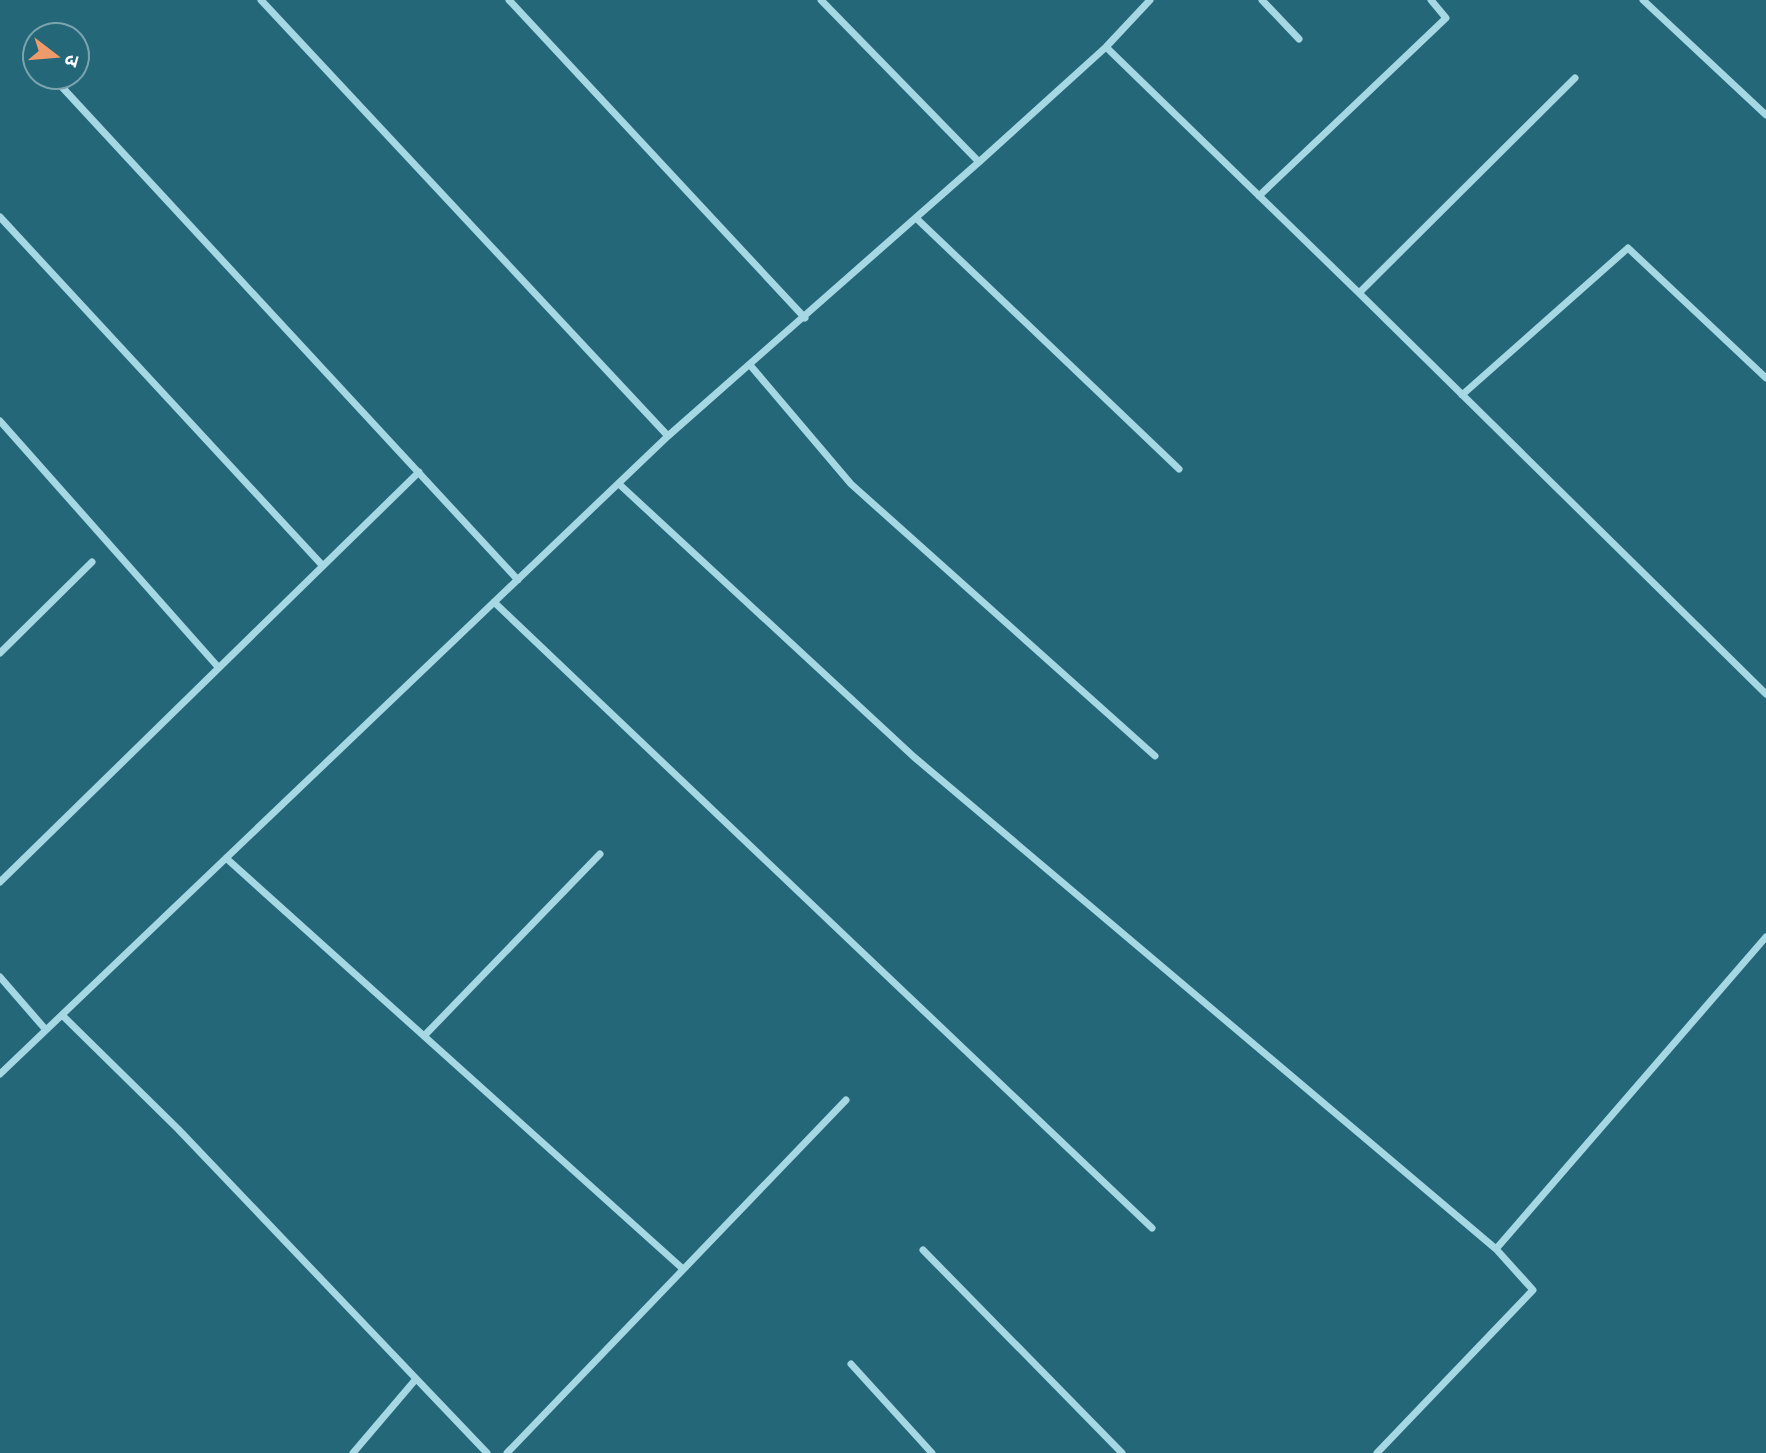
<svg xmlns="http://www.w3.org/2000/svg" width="1766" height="1453" font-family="'IBM Plex Sans','Noto Sans Devanagari',sans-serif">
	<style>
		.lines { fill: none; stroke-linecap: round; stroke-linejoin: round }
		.street { stroke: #a6d8e4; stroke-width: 7 }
	</style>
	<rect width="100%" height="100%" fill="#246779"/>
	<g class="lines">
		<path class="street" d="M509,0L805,318
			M821,0L979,162
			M1262,0L1299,39
			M1643,0L1766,115
			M1106,47L1359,293L1575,78
			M61,86L518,580
			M1259,196L1446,18L1431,0
			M0,217L323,566
			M916,218L1179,469
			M1359,293L1766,694
			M750,365L851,484L1155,756
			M1462,395L1628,248L1766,378
			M0,421L219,668
			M668,436L979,162L1106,47L1150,0
			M619,484L914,757L1496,1249
			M494,602L1152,1228
			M0,653L92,562
			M226,858L683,1269
			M0,882L419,472
			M0,977L46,1030
			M62,1015L178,1129L487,1453
			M424,1036L600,854
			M0,1074L668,436L261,0
			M923,1250L1122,1453
			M851,1364L932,1453
			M353,1453L416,1379
			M507,1453L846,1100
			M1377,1453L1533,1290L1496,1249L1766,937"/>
	</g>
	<g transform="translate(56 56) rotate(106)"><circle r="33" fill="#246779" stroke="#7ca4af" stroke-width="2"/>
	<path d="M0-5L12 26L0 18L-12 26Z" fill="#ee9a6a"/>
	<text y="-10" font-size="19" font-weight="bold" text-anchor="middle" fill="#ffffff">उ</text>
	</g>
</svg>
